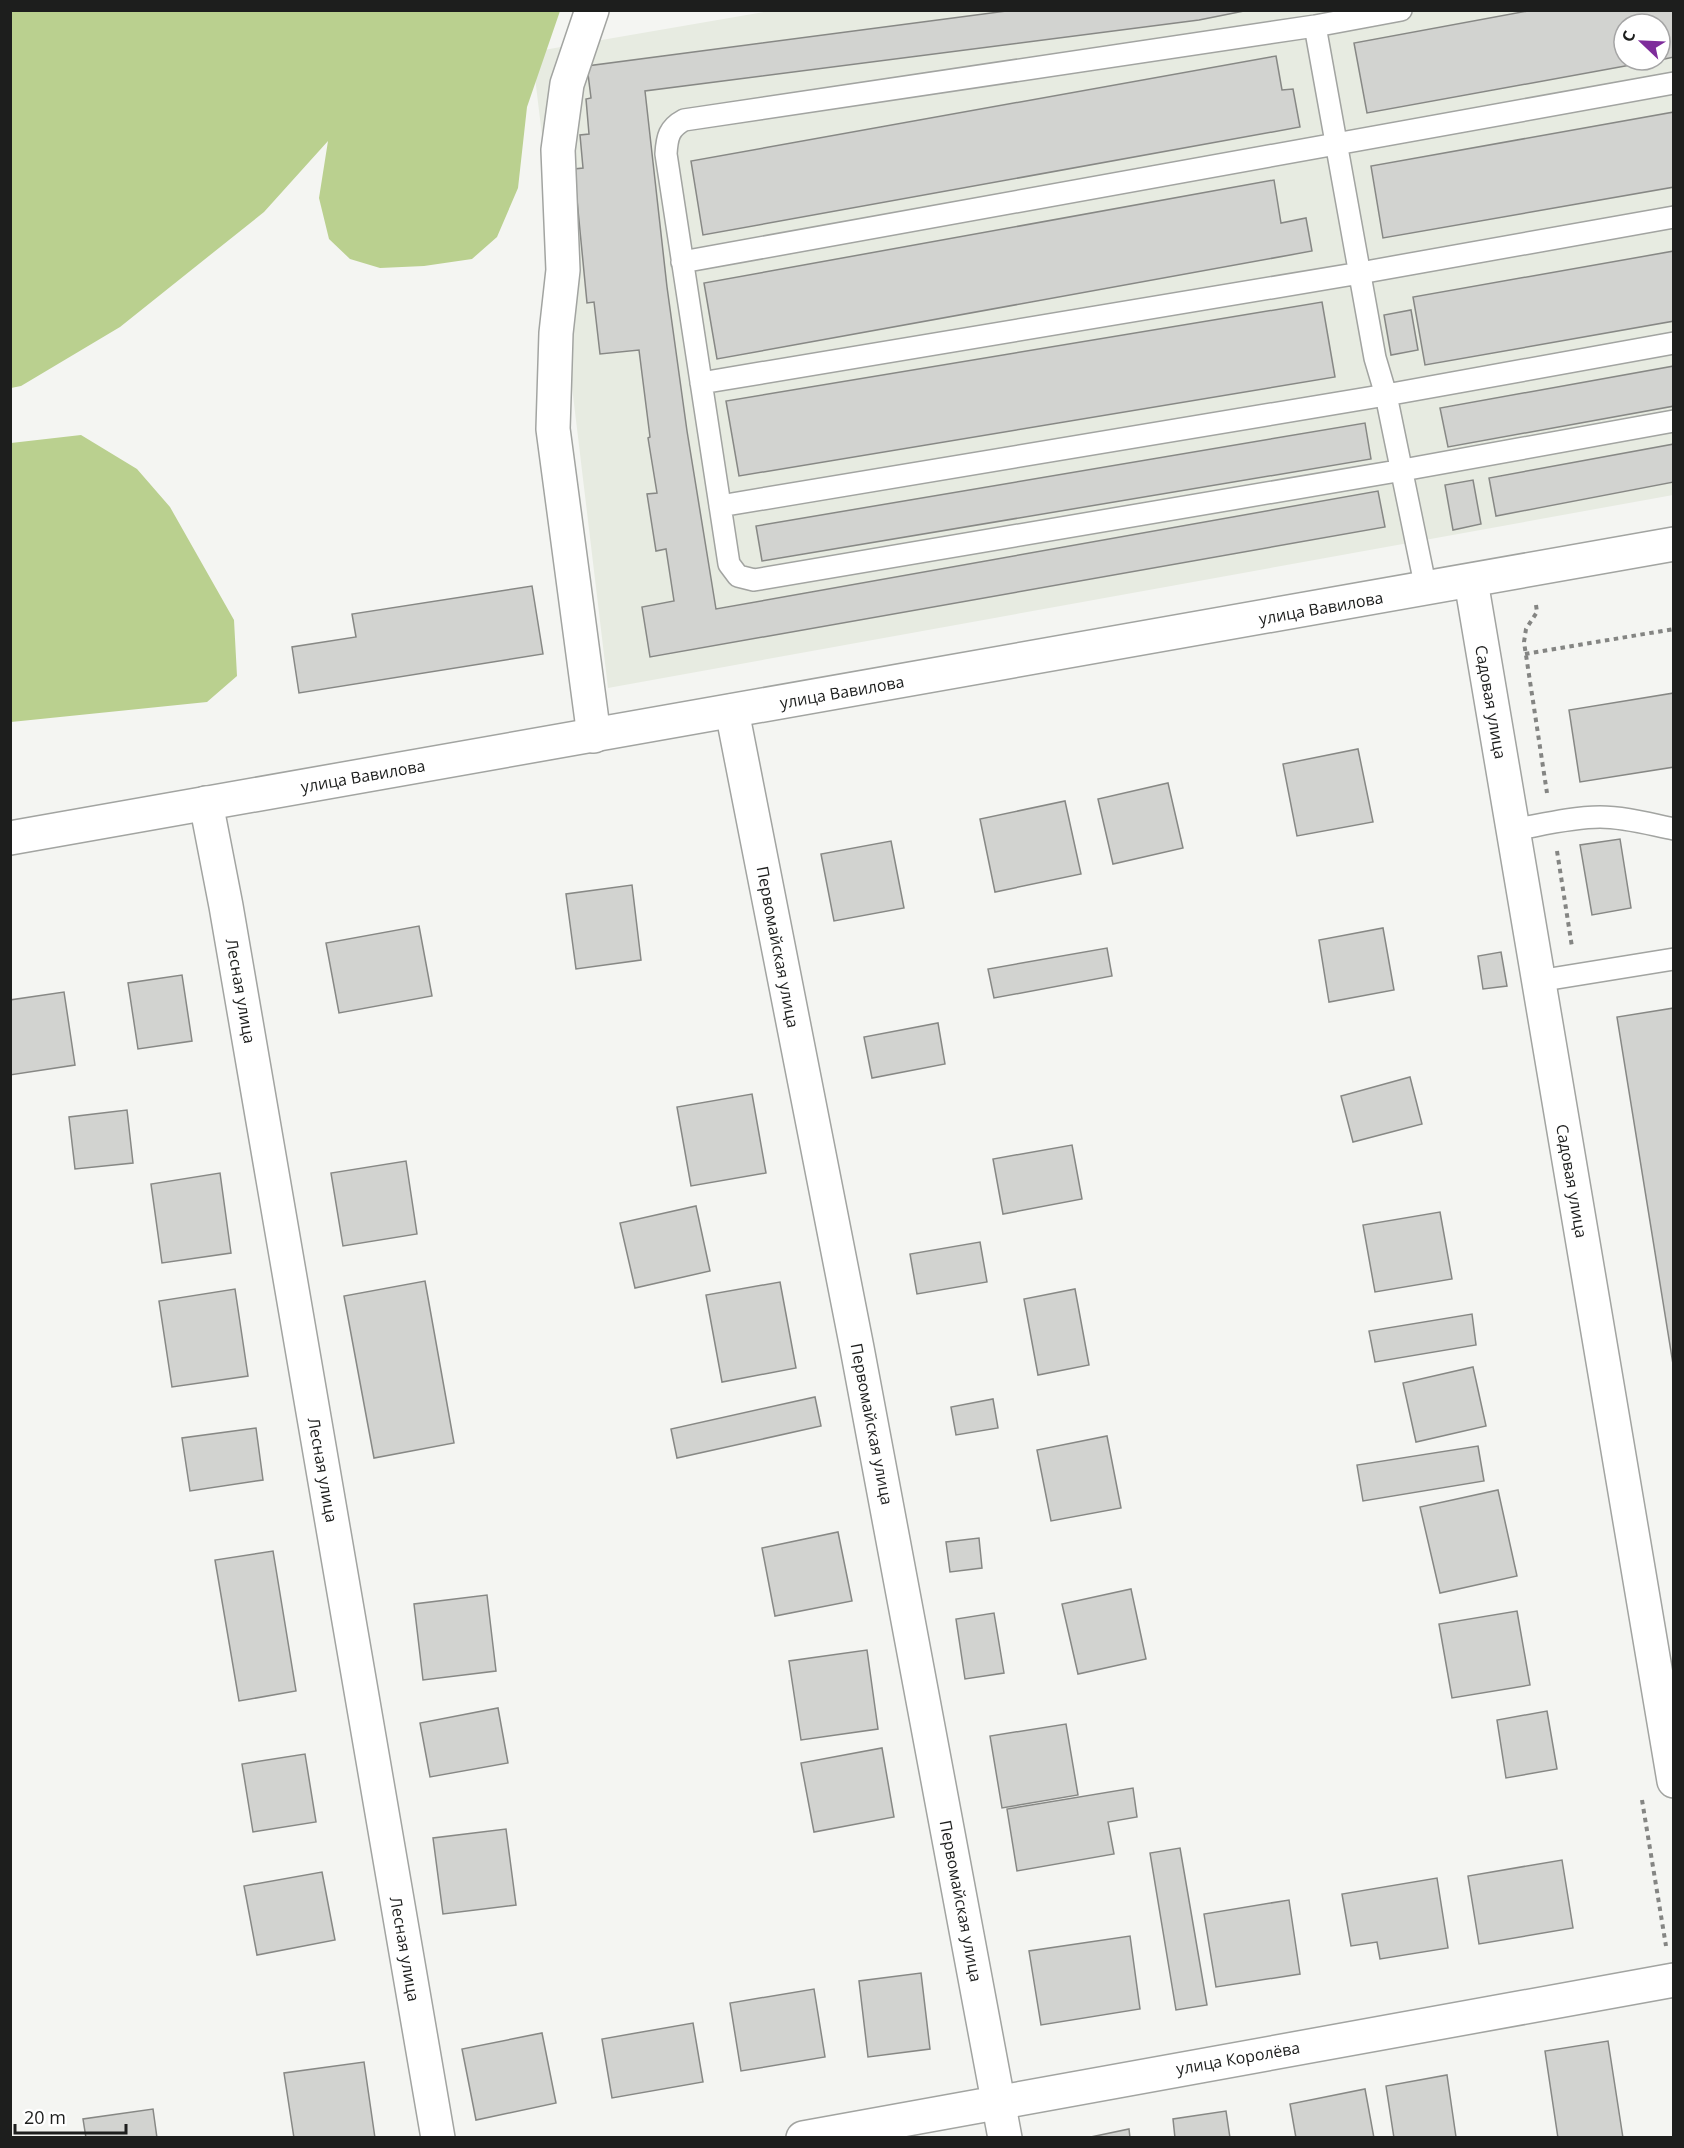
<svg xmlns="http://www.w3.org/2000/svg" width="1684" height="2148" font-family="'Open Sans',sans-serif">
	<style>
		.built { fill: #e7ebe1; fill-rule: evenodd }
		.green { fill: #bad08f }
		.building { fill: #d2d3d0; stroke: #878885; stroke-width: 1.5 }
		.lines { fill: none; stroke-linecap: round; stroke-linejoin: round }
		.service-casing { stroke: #a2a4a1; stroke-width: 24 }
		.minor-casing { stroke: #a2a4a1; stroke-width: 36 }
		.tertiary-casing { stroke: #a2a4a1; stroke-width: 36 }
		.path { stroke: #848583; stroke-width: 4; stroke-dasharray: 4.5 4.5; stroke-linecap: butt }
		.service { stroke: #fff; stroke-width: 21 }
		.minor { stroke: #fff; stroke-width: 33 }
		.tertiary { stroke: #fff; stroke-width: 33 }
		.labels { text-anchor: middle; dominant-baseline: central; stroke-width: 4.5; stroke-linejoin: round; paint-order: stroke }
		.street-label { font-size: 16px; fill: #1d1e1d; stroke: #fff }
	</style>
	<rect width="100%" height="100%" fill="#f4f5f2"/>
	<path class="built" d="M775,10L1673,11V495L608,688L532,52ZM1624,24H1660V60H1624Z"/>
	<path class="green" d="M11,10H560V11L527,107L518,188L497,237L472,259L424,266L380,268L350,259L329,239L319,198L328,141L264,212L120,327L21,386L11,388Z
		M81,435L137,469L170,507L234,620L237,676L207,702L11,722V443Z"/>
	<path class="building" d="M1014,10H1249L1199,20L645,91L667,287L687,431L716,609L1378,491L1385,527L650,657L642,607L674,601L666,549L656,551L647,494L657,493L648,438L650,437L639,350L600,354L594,302L587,303L574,169L583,168L580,135L589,134L586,99L591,98L587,66Z
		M1533,10H1674V57L1660,60V24H1624V60H1658L1367,113L1354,43Z
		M1276,56L1282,90L1293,89L1300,127L703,235L691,161Z
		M1674,112V187L1383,238L1371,166Z
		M1274,180L1281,223L1306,218L1312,251L717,359L704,283Z
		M1674,251V321L1425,365L1413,297Z
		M1322,302L1335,377L739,476L726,401Z
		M1411,310L1418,350L1391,355L1384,315Z
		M1674,366V406L1448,447L1440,408Z
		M1365,423L1371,459L762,561L756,526Z
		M1674,444V482L1496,516L1489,478Z
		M1473,480L1481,524L1453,530L1445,485Z
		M532,586L543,654L299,693L292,647L356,637L352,614Z
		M1674,693V767L1580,782L1569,710Z
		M1358,749L1373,822L1297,836L1283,764Z
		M1168,783L1183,848L1113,864L1098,799Z
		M1065,801L1081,874L995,892L980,819Z
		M1620,839L1631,908L1592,915L1580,845Z
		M891,841L904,908L834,921L821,854Z
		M632,885L641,960L576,969L566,894Z
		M419,926L432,996L339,1013L326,943Z
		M1383,928L1394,990L1329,1002L1319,940Z
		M1107,948L1112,976L994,998L988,969Z
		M1501,952L1507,986L1483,989L1478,956Z
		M182,975L192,1041L138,1049L128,983Z
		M64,992L75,1065L10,1075V1000Z
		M1674,1008V1364H1673L1617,1017Z
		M938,1023L945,1064L872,1078L864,1037Z
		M1410,1077L1422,1124L1353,1142L1341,1096Z
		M752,1094L766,1173L691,1186L677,1107Z
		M127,1110L133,1163L75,1169L69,1117Z
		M1072,1145L1082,1199L1003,1214L993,1159Z
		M406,1161L417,1234L343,1246L331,1173Z
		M220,1173L231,1253L162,1263L151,1184Z
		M696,1206L710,1271L635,1288L620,1223Z
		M1440,1212L1452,1279L1375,1292L1363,1225Z
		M980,1242L987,1282L917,1294L910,1254Z
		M425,1281L454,1443L374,1458L344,1296Z
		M780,1282L796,1368L722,1382L706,1295Z
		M235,1289L248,1376L172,1387L159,1301Z
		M1075,1289L1089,1365L1038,1375L1024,1299Z
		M1472,1314L1476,1345L1375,1362L1369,1331Z
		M1473,1367L1486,1426L1416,1442L1403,1383Z
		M815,1397L821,1426L677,1458L671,1429Z
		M993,1399L998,1428L956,1435L951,1407Z
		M256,1428L263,1480L190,1491L182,1438Z
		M1107,1436L1121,1508L1051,1521L1037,1450Z
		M1478,1446L1484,1481L1363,1501L1357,1465Z
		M1498,1490L1517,1576L1440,1593L1420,1507Z
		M838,1532L852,1601L775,1616L762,1548Z
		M979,1538L982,1568L950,1572L946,1542Z
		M273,1551L296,1691L239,1701L215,1560Z
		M1131,1589L1146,1659L1078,1674L1062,1604Z
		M487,1595L496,1671L423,1680L414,1604Z
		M1517,1611L1530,1685L1452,1698L1439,1624Z
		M994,1613L1004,1673L965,1679L956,1619Z
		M867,1650L878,1729L801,1740L789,1661Z
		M498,1708L508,1763L430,1777L420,1723Z
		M1547,1711L1557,1769L1506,1778L1497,1720Z
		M1066,1724L1078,1795L1002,1808L990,1736Z
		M882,1748L894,1817L814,1832L801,1763Z
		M305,1754L316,1822L253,1832L242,1764Z
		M1133,1788L1137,1817L1108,1822L1114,1854L1017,1871L1007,1809Z
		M506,1829L516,1905L443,1914L433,1838Z
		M1180,1848L1207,2005L1176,2010L1150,1853Z
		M1562,1860L1573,1928L1479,1944L1468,1876Z
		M322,1872L335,1940L257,1955L244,1886Z
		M1437,1878L1448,1948L1380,1959L1377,1942L1351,1946L1342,1894Z
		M1289,1900L1300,1974L1216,1987L1204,1914Z
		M1130,1936L1140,2009L1041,2025L1029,1951Z
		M921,1973L930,2049L868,2057L859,1981Z
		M814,1989L825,2057L741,2071L730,2003Z
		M693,2023L703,2082L612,2098L602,2039Z
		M542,2033L556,2103L476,2120L462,2049Z
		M1608,2041L1623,2138H1558L1545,2051Z
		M364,2062L375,2138H294L284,2073Z
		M1447,2075L1456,2137L1394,2138L1386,2086Z
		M1365,2089L1374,2138H1296L1290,2104Z
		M153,2109L157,2138H86L83,2119Z
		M1226,2111L1230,2138H1175L1173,2119Z
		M1129,2129L1130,2138H1086Z"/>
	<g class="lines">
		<g class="service-casing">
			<path id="service" d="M1401,10L1315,26L684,120C669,128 667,137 666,154L729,564L738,576L754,580L1403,470L1674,421
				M1315,26L1375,358L1386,395L1426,589
				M682,262L1674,83
				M701,383L1360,273L1674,217
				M720,506L1386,395L1674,343
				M1513,830C1541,825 1571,817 1600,817C1625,817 1649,824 1674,829
				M1538,981L1674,959"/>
		</g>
		<g class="minor-casing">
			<path id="minor" d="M592,10L567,84L558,150L563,270L556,333L553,429L594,736
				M732,711L857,1348L1005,2138
				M206,803L226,906L438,2138
				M803,2138L1674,1980"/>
		</g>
		<g class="tertiary-casing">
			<path id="tertiary" d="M1471,581L1674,1781
				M10,838L1674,544"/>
		</g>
		<path class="path" d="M1536,605L1537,612L1526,629L1524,642L1547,793
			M1525,654L1674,629
			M1557,851L1572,947
			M1642,1800L1666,1946"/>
		<use href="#service" class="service"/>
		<use href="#minor" class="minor"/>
		<use href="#tertiary" class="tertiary"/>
	</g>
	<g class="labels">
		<g class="street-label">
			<text transform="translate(1321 608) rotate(-10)">улица Вавилова</text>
			<text transform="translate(842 692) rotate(-10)">улица Вавилова</text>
			<text transform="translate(1491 702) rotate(80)">Садовая улица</text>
			<text transform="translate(363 776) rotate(-10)">улица Вавилова</text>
			<text transform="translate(778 947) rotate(79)">Первомайская улица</text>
			<text transform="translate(241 991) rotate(80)">Лесная улица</text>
			<text transform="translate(1572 1181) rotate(80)">Садовая улица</text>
			<text transform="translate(872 1424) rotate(79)">Первомайская улица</text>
			<text transform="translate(323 1470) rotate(80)">Лесная улица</text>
			<text transform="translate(961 1901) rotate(79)">Первомайская улица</text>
			<text transform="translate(405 1949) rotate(80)">Лесная улица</text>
			<text transform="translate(1238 2058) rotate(-10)">улица Королёва</text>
		</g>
	</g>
	<rect width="1684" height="2148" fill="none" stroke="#1d1e1d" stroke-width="24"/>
	<g transform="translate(1642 42) rotate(293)"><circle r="28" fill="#ffffff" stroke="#a5a5a5" stroke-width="1.5"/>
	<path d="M0-4.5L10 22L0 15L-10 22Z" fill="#7e2c9b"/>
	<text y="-9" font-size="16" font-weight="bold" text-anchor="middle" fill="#1d1e1d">С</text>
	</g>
	<path d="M15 2124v9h111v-9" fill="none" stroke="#1d1e1d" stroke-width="3"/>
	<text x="24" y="2124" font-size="18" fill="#1d1e1d" stroke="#ffffff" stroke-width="4.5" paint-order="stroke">20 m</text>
</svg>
